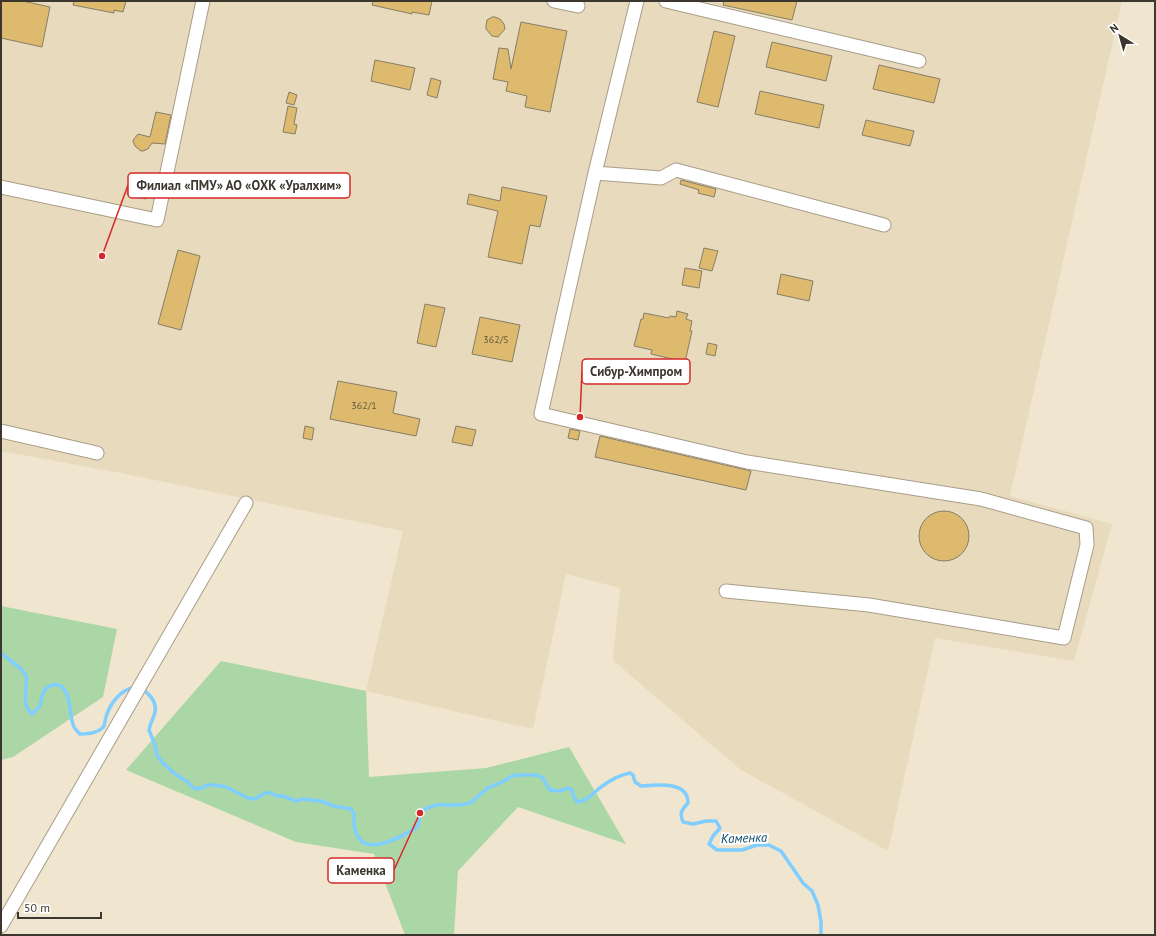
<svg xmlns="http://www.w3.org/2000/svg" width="1156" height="936" font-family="'PT Sans',sans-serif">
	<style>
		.built { fill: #e8dabc }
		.green { fill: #abd7a7 }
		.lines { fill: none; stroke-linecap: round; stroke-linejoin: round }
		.stream { stroke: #7fceff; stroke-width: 3.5 }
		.building { fill: #ddba6d; stroke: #877d68 }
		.minor-casing { stroke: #a89d88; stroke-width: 15 }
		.minor { stroke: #fff; stroke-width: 13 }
		.labels { text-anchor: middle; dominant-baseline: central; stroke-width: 4; stroke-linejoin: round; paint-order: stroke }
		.number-label { font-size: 10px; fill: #64583e }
		.water-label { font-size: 13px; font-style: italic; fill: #0b4b6b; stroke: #fff }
		.leader { fill: none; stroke: #d62828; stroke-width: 1.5 }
		.callout-dot { fill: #d62828; stroke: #fff; stroke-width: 1.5 }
		.callout { fill: #fff; stroke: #d62828; stroke-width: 1.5 }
		.callout-label { font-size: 13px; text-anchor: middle; font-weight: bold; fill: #3c372e }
	</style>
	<rect width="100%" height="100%" fill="#f0e5ce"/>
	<path class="built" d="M1,1H1122L1010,496L1112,524L1074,661L935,638L888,851L741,770L615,662L613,658L620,588L566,574L533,729L366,691L403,531L121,473L1,451Z"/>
	<path class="green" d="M1,606L117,629L103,697L13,757L1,760Z
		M221,661L366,691L369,777L486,768L569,747L626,844L518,807L458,871L454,935H405L374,854L296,842L126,770Z"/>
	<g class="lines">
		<path class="stream" d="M1,653C8,660 23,667 26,676C27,678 26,680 26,683C27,696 21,704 32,714C35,711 39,708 40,705C42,699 41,692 47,688C50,685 55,684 58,685C73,690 68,715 74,727C75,729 78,732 80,734C88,734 99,733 104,726C105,724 105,719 106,717C110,703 121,689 136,687
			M141,688C149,694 157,701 155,712C154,718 150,723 149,730L155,745L157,755L162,762L175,774L188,782L191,786L196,789L202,788L207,785H214L226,787L248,798L255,799L265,793H271L277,796H283L296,801L303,799L311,800L321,801L334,806L351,809C352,811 354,812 354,814C355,816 354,818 354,820C354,826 355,833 359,838C370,855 406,835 418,826L420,813L427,808L436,805H460L470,803L488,788L504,781L512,776L520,775H537L543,778L546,784L550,790L560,791L568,788L572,790L574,797L577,802C587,802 594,792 601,787C610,780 619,775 630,773L633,775L635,782L641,786C655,785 688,780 688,803C682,810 679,812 683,822L693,824L706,821H716L720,828L713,836L709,844L717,850H742L757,845H769L781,851L803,883L812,891L818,905L821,922V935"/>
	</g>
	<path class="building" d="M1,1H23L50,7L42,47L1,38Z
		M74,1H126L123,12L114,10V13L73,5Z
		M373,1H432L429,15L412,12V14L372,5Z
		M724,1H797L792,20L723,5Z
		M492,17H495L500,19L504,24L505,29L498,37L492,36L486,29V26L487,20Z
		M521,22L567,31L550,112L525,107L527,96L506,91L508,82L493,79L499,48L508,49L511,69Z
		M714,31L735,36L718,107L697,102Z
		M772,42L832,56L826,81L766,67Z
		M375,60L415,68L410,90L371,81Z
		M879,65L940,79L934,103L873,89Z
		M431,78L441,81L437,98L427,95Z
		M760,91L824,105L819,128L755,114Z
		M289,92L297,95L294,105L286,103Z
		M288,106L297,108L294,124L297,125L295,134L283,132Z
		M156,112L171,115L165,144L152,143L148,149L143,151H141L135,146L133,141L134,139L138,134L150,137Z
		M866,120L914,131L910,146L862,135Z
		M681,180L716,189L714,197L698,193L699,190L680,184Z
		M129,184L148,188L146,199L127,194Z
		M502,187L547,196L540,227L530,225L522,264L488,257L498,211L467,204L469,194L500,201Z
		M704,248L718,251L712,271L699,268Z
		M178,250L200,256L181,330L158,324Z
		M685,268L702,271L699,288L682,285Z
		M781,274L813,281L809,301L777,294Z
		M425,304L445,308L436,347L417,343Z
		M677,311L688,314L686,319L692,321L690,331H692L685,362L651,354L652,350L634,346L641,319H643L644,313L669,318L670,316L676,317Z
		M480,317L520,325L512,362L472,354Z
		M708,343L717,345L715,356L706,354Z
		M338,381L397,392L393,413L420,419L416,436L330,419Z
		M305,426L314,428L312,440L303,438Z
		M456,426L476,430L472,446L452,442Z
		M570,429L580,431L578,440L568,438Z
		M600,436L751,471L746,490L595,457Z
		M919 536a25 25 0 1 1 50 0a25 25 0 1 1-50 0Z"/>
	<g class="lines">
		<g class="minor-casing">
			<path id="minor" d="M554,1L578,6
				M637,1L595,173L541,414L747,462L981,499L1086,528L1087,545L1064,638L869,605L726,591
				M666,1L919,61
				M595,173L661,178L676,170L884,225
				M1,187L157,220L203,1
				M1,431L97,453
				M1,926L246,503"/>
		</g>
		<use href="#minor" class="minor"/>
	</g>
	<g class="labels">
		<g class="number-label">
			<text x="496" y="339">362/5</text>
			<text x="364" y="405">362/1</text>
		</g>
		<g class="water-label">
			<text transform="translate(744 838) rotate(-2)">Каменка</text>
		</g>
	</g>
	<path class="leader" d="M102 256L128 185M580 417L582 371M420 813L394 870"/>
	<g class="callout-dot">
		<circle cx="102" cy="256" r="4"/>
		<circle cx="580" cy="417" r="4"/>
		<circle cx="420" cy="813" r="4"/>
	</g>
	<g class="callout">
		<rect x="128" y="173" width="222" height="25" rx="4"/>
		<rect x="582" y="359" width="108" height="25" rx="4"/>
		<rect x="328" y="858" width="66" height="25" rx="4"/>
	</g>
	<g class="callout-label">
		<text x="239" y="190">Филиал «ПМУ» АО «ОХК «Уралхим»</text>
		<text x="636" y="376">Сибур-Химпром</text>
		<text x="361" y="875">Каменка</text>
	</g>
	<rect width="1156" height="936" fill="none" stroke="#3c372e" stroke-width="4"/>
	<g transform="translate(1120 36) rotate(323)" stroke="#ffffff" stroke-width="3" paint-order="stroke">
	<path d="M0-3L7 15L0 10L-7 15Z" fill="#3c372e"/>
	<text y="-6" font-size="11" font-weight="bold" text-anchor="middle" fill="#3c372e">N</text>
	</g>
	<path d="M18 912v6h83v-6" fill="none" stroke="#3c372e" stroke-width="2"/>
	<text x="24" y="912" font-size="12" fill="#3c372e" stroke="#ffffff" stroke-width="3" paint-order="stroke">50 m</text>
</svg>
